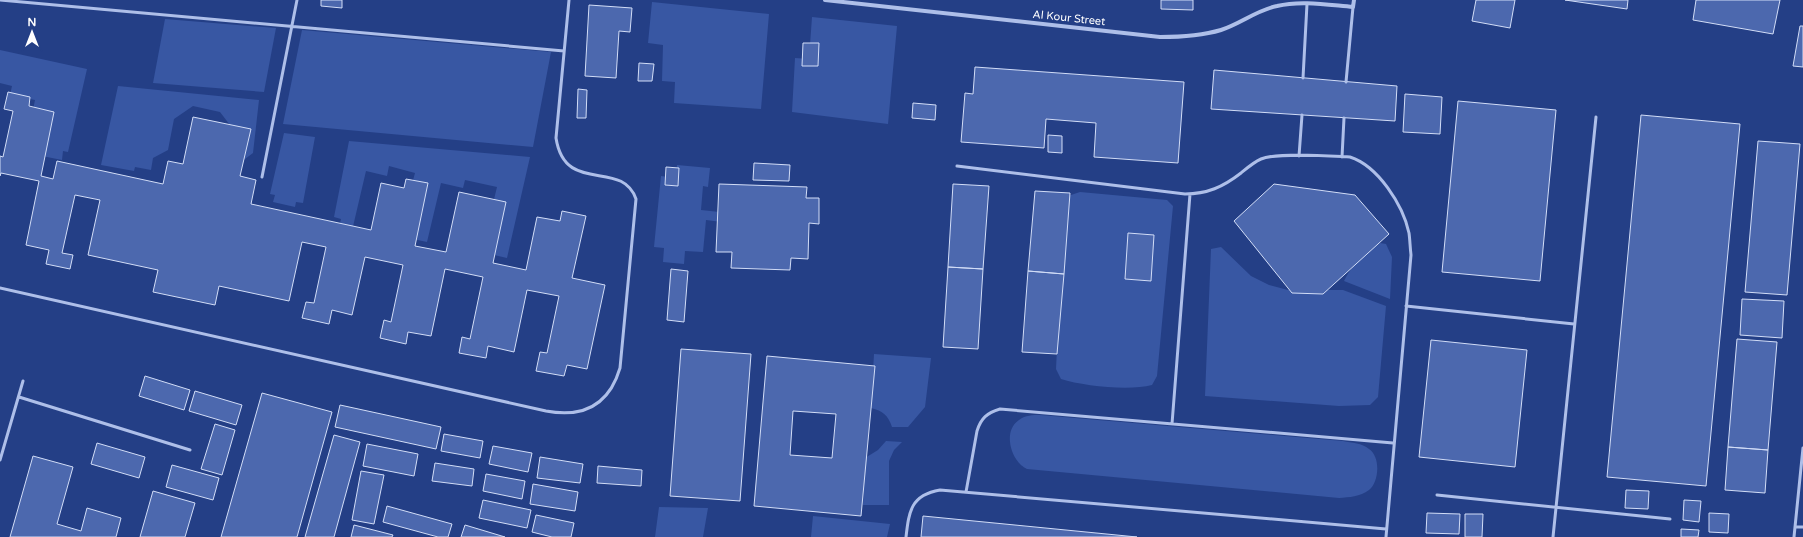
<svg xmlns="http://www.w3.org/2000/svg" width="1803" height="537" font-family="'Varela Round',sans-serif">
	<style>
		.green { fill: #3857a3 }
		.building { fill: #4c68ae; stroke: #d2ddf7; fill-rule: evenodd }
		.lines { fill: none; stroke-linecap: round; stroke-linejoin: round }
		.lane { stroke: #aebfe9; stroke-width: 3 }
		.street { stroke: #aebfe9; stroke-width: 4 }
		.labels { text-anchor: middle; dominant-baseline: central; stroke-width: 3; stroke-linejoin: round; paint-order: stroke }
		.street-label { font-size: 11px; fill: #fff; stroke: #243f86 }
	</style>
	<rect width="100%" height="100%" fill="#243f86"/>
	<path class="green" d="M652,2L769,14L761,109L674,103L675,82L662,81L663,45L648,43Z
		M812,17L897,26L888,124L792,112L795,58L809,59Z
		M165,19L276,28L264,92L153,83Z
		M302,30L551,52L533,147L283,124Z
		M0,50L87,69L68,152L63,151L62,160L37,155L22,165L35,100L10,95L12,86L0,83Z
		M118,86L259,100L253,153L237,165L233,129L220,112L193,106L174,119L168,150L153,158L151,170L135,167L134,171L101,165Z
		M284,133L315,137L303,203L296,202L295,207L273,202L275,195L270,194Z
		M349,141L530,157L507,258L481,252L497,187L465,180L463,188L441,183L427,242L399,236L391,243L405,183L412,184L415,173L389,166L387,176L366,171L351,235L338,232L341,219L334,217Z
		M677,165L710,168L708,187L703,186L701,210L738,214L737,224L706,220L703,252L685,251L684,264L663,262L664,248L654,247L661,176L676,178Z
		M1080,192L1167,200L1173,206L1157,376L1152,385C1129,391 1083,386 1061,379L1056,369L1064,206L1068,196Z
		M1380,243L1386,244L1392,257L1390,299L1344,281C1352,264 1365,254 1380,243Z
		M1221,247L1251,276L1269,285L1288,290H1343L1386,306L1378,397L1370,405L1339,406L1205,396L1211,249Z
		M874,354L931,358L925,407L908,427H892C888,415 883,411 871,408Z
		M1040,415L1343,441C1352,443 1362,443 1369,449C1381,457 1379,482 1369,490C1360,497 1349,497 1339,498L1027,469C1011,462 1002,431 1019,420C1026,415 1032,415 1040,415Z
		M886,441L902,442L894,450L889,461V505H863L865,458L878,450Z
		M659,507L708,508L703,537H655Z
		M813,516L890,524L887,537H811Z"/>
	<path class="building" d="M321,0H342V8L321,6Z
		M1161,0H1193V10L1161,9Z
		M1476,0H1515L1510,28L1472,21Z
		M1565,0H1628L1627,9Z
		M1696,0H1780L1773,34L1693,20Z
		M589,5L632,8L630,32L619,31L616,78L585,76Z
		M1800,26H1803V67L1793,66Z
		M803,43H819L818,66H802Z
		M639,63L654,64L652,81H638Z
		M975,67L1184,82L1178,163L1094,157L1096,123L1046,119L1044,148L961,142L965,93L973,94Z
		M1214,70L1397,86L1395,121L1211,109Z
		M578,89L587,90L586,118H577Z
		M8,92L30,97L29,106L54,112L41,176L53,179L57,161L163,184L168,161L183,164L193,117L251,129L240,176L256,180L251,204L371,230L381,183L404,188L406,179L428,183L415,246L446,252L459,192L506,202L493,263L526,270L537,217L560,221L562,211L586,216L572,278L605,285L587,369L567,365L564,376L536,371L540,352L547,353L559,296L527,290L514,352L488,346L486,358L459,353L462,337L470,339L483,277L445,269L431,336L408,332L406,344L380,338L384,320L391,322L403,265L365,257L352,315L332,310L329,324L302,318L306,302L314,303L326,247L302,242L289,301L219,286L215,305L153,292L158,270L88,255L100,200L75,195L62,253L73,255L70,269L46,264L49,250L26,245L39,181L1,173L0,176V156L3,157L13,111L4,109Z
		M1405,94L1442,97L1440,134L1403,132Z
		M1458,101L1556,110L1540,281L1442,272Z
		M913,103L936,105L935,120L912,118Z
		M1641,115L1740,124L1706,486L1607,477Z
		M1048,135L1062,136V153L1048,152Z
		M1758,141L1800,144L1787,295L1745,292Z
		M754,163L790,165L789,181L753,180Z
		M666,167L679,168L678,186L665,185Z
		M719,184L807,187L806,198H819V224L809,223L808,259L791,258L790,270L731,268L732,252H716Z
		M953,184L989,186L983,269L948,267Z
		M1274,184L1355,195L1389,234L1323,294L1292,293L1234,221Z
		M1035,191L1070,193L1064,274L1028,271Z
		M1128,233L1154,235L1151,281L1125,279Z
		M948,267L983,269L978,349L943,347Z
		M671,269L688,271L684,322L667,320Z
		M1028,271L1064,274L1057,354L1022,352Z
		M1742,299L1784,301L1782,338L1740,335Z
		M1737,339L1777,342L1768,450L1728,447Z
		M1431,340L1527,350L1515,467L1419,457Z
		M681,349L751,354L740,501L670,496Z
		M767,356L875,366L861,516L754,506ZM793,411L836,414L832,458L790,455Z
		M145,376L190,390L184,410L139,396Z
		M195,391L242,405L236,425L189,411Z
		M262,393L332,412L297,537H221Z
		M340,405L441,427L436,449L335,427Z
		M215,424L235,430L222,475L201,469Z
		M444,434L483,441L480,458L441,451Z
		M334,435L360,442L334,537H305Z
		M97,443L145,457L139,478L91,464Z
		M367,444L418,454L414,476L363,466Z
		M493,446L532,453L528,472L489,464Z
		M1728,447L1768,450L1765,493L1725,490Z
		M33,456L73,467L57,524L81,531L87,508L121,518L116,537H10Z
		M540,457L583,464L580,483L537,478Z
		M435,463L474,469L472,486L432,481Z
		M172,465L219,478L213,500L166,487Z
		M598,466L642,470L641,486L597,483Z
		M361,471L384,475L374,524L352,520Z
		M486,474L525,481L522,499L483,491Z
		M533,484L578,492L575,511L530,504Z
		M1626,490L1649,491L1648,509L1625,508Z
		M153,491L195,503L185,537H140Z
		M483,500L531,510L527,528L479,518Z
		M1684,500L1701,501L1699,522L1683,520Z
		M387,506L452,524L448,537H438L383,522Z
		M1427,513L1460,514L1459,534L1426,533Z
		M1709,513L1729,514L1728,533L1709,532Z
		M1465,514H1483L1482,537H1465Z
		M536,515L574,523L571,537H552L532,532Z
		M923,516L1137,537H921Z
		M354,525L393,535L392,537H351Z
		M465,525L505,537H461Z
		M1681,529L1699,530L1698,537H1681Z"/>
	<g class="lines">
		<path class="lane" d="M0,0L564,51
			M1303,78L1307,4
			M1346,82L1353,7
			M1299,156L1302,115
			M1342,157L1344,118
			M957,166L1185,194C1207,194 1223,187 1241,173C1247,168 1254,162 1261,159C1278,152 1330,156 1350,157C1378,166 1403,205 1409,233C1410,240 1410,247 1411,255L1386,537
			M262,177L297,0
			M0,288L546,411C583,418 609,405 620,368L636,199C622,158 565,196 556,138L569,0
			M1406,306L1574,324
			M19,397L190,450
			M1172,424L1190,194
			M0,460L23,381
			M966,492L977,431C981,418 987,413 1000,409L1393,443
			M1437,495L1670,519
			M1795,527H1803
			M906,537C909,511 911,495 940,490L1386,529
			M1553,537L1596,117
			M1794,537L1803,448"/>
		<path class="street" d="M825,0L1160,37C1181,37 1201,36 1221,30C1240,24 1257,10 1277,6C1301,0 1329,5 1353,7L1354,0"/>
	</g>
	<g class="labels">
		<g class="street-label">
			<text transform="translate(1069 18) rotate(6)">Al Kour Street</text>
		</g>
	</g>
	<g transform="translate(32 32)" stroke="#243f86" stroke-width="3" paint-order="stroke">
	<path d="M0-3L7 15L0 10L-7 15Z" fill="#ffffff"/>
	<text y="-6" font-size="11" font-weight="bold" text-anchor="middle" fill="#ffffff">N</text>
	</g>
</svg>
